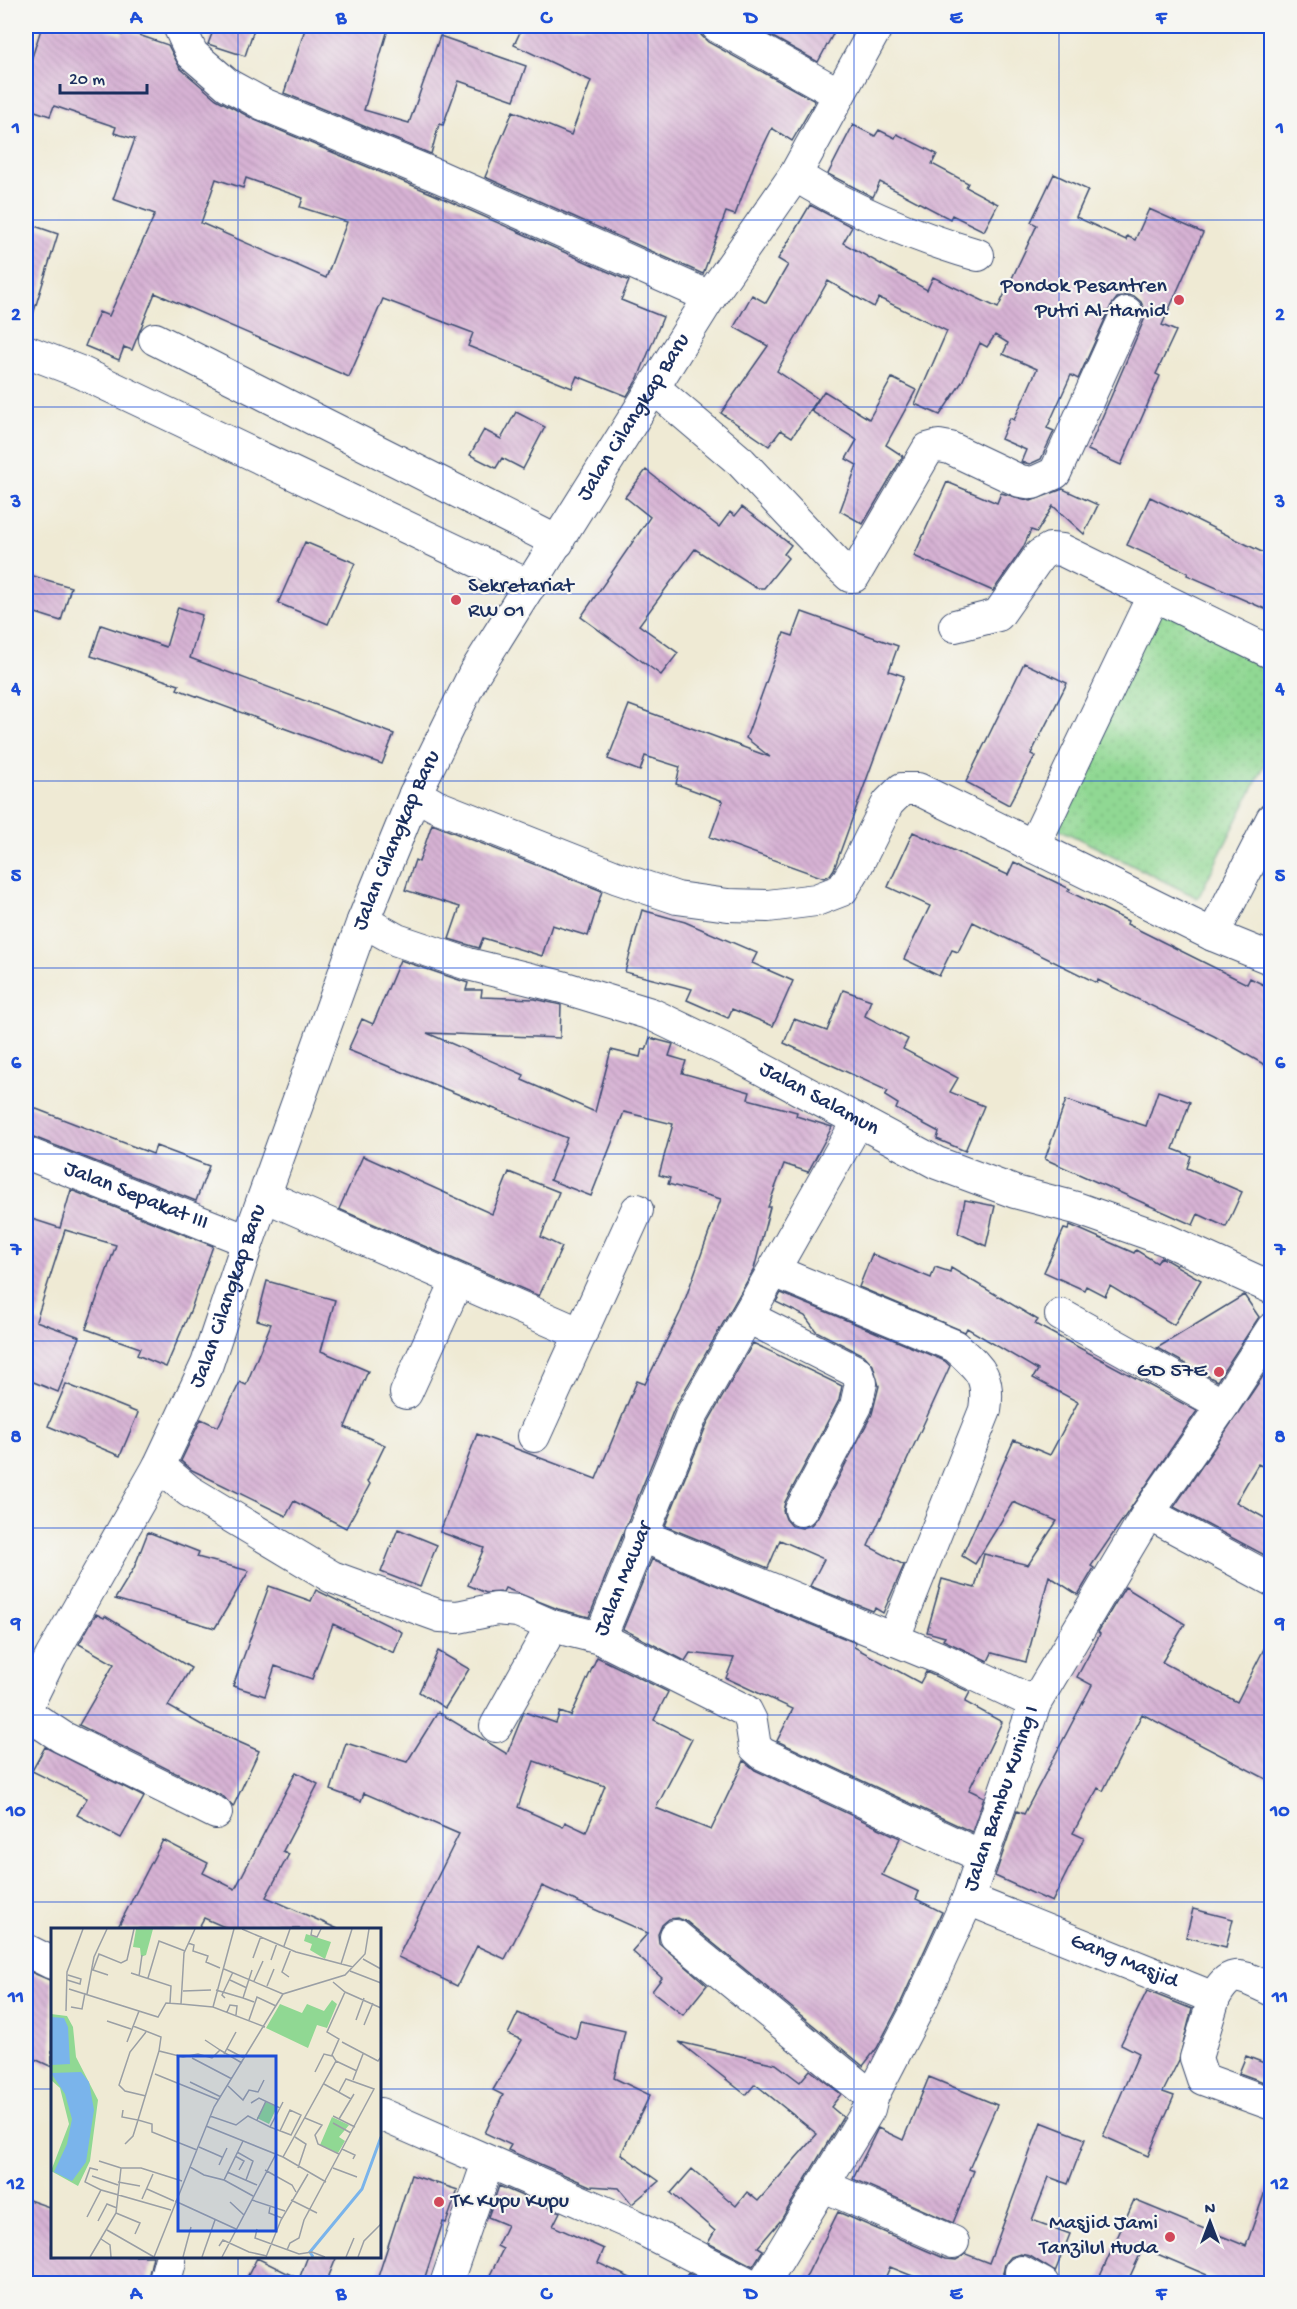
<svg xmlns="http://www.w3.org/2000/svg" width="1297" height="2309" font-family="'Gochi Hand',sans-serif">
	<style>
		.grass { fill: url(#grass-dots); stroke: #568478; stroke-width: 1.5 }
		.building { fill: url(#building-back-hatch); fill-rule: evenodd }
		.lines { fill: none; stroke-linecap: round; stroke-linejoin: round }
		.minor-casing { stroke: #3b4b70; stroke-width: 34 }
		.minor { stroke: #fff; stroke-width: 32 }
		.grid { fill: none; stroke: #1d4ed8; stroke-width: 1.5; stroke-opacity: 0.55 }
		.poi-dot { fill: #d1495b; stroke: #f6f6f2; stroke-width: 2 }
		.labels { text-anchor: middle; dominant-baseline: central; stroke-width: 4.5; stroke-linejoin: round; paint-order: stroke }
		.poi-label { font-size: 22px; fill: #1b2f5e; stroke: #f6f6f2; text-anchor: end }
		.street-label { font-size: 22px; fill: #1b2f5e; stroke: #f6f6f2 }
		.inset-river { fill: none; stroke: #7ab4eb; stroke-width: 3 }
		.inset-road { fill: none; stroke: #9a9fa5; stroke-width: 1.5 }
		.view { fill: #1d4ed8; fill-opacity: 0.15; stroke: #1d4ed8; stroke-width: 3 }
		.inset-edge { fill: none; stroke: #1b2f5e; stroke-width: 3 }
		.neatline { fill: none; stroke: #1d4ed8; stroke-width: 2 }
		.grid-label { font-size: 20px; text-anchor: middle; font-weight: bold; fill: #1d4ed8 }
	</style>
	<defs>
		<pattern id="grass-dots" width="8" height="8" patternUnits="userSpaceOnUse" patternTransform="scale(1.5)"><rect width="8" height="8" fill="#90d893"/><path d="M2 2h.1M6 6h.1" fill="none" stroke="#7cba81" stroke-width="1.8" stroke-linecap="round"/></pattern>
		<pattern id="building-back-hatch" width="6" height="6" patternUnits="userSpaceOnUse" patternTransform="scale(1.5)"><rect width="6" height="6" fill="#d7b2d4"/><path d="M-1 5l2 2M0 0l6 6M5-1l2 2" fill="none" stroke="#b899b8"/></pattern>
	</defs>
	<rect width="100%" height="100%" fill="#f6f6f2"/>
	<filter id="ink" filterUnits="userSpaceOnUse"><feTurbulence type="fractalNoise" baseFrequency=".0167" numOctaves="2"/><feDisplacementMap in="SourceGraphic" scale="12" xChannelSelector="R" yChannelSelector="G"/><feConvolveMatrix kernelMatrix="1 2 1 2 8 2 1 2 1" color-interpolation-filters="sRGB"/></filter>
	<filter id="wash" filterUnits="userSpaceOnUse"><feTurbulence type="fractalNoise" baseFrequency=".008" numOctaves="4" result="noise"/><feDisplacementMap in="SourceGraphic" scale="24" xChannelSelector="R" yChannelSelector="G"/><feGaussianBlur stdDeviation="1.35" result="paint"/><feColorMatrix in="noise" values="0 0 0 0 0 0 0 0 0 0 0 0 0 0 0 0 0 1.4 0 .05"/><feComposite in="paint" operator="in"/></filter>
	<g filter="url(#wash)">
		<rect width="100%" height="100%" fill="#efead4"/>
		<path class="grass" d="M1153,601L1271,660V752L1198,898L1041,820Z"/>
		<g id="blocks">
			<path class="building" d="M42,26H92L122,35L124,30L168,45L180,68L216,99L255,120L433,194L629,281L621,300L663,317L638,378L627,396L577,376L572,388L468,346L473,333L383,299L349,377L155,293L132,350L124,347L119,360L85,346L99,312L109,316L155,214L113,199L135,139L114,133L116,127L54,106L50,116L26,108V76ZM246,178L303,198L300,207L347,222L326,278L201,223L216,179L243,188Z
				M215,26H255L245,56L208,44Z
				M306,26H389L364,110L409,123L440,36L526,66L514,100L459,81L443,125L439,124L431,154L284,93Z
				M523,26H699L701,35L708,42L815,101L792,141L772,128L754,165L735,215L726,212L703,274L485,177L513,111L571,135L591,81L514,45Z
				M753,26H834L830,33L833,34L818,62Z
				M853,125L875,136L879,130L895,138L897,134L937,154L932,164L968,183L966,187L998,204L984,231L952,215L950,219L880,182L873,197L828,174Z
				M1054,174L1088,190L1076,217L1126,240L1127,236L1135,240L1149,209L1203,233L1162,325L1176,331L1156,374L1160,376L1121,465L1088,450L1144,320L1145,311L1141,302L1134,296L1126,295L1117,298L1111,306L1078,379L1071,375L1047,428L1054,431L1041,459L1030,464L1021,462L1026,450L1001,439L1010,418L1014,420L1037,369L1003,354L1008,343L995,335L987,347L980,343L962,382L940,415L915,404L947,331L879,298L874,307L828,281L777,371L818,399L792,437L781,430L769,446L721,413L768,346L734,327L752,295L766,303L788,265L778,259L810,205L852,227L843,243L927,290L933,277L998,308L1037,225L1031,222Z
				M26,223L58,234L31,321L26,320Z
				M892,378L916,390L886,445L903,456L863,524L840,511L857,465L846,459L857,440L811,411L824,391L869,419Z
				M516,412L545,427L523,469L502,458L496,468L470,455L484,430L501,439Z
				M646,470L719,527L730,512L735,516L742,507L791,545L784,554L788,558L764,588H756L695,549L639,625L678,653L661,675L581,617L650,517L625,497Z
				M947,482L997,503L1001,493L1031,501L1063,489L1098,505L1084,534L1053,506L1037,532L1031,530L1023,548L993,591L914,556Z
				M1150,497L1272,557V612L1187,575L1188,573L1127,545Z
				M305,542L355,563L328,624L278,603Z
				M33,576L71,587L61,621L26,610V583L30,585Z
				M178,607L202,615L190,658L394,734L382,764L177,689L179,685L91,656L101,625L166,647Z
				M802,612L898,646L889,671L904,676L834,869L830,875L824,878L710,837L723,801L676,784L680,767L645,756L640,771L608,759L629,705L770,757L746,738L784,633L793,636Z
				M1024,663L1067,683L1031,754L1035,756L1009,805L966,782Z
				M432,824L602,891L588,936L552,925L542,956L483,938L479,948L449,939L460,907L405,890L415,860L419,862Z
				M913,832L1008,875L1014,862L1070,889L1068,891L1128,921L1127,924L1247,984L1250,978L1272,989V1069L1214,1036L1098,980L1097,983L973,922L958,952L952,950L939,976L904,959L930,906L888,887Z
				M642,910L685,922L757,953L752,963L793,981L773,1026L732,1009L728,1018L687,1000L692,989L625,972Z
				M400,960L468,983L466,990H482L481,997L535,999L561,1005L560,1038L427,1033L524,1075L522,1080L595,1112L611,1050L640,1057L642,1049L646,1050L650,1038L673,1044L669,1056L686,1061L682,1073L750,1092L748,1099L797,1112L796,1116L832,1127L808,1172L784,1164L768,1207H770L754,1269L674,1409L589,1617L558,1609L505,1588L503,1592L486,1593L468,1585L484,1548L440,1532L477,1434L596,1479L637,1381L645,1384L681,1311L721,1199L668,1184L670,1178L659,1175L673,1124L624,1112L591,1196L550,1180L567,1138L348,1050L362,1019L373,1024Z
				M843,990L871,1000L865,1016L908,1039L903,1049L958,1078L950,1092L984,1106L965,1151L937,1139L939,1132L896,1109L898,1104L885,1096L888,1091L784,1043L794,1019L827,1031Z
				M1158,1091L1190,1102L1173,1149L1191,1156L1187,1168L1242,1192L1226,1227L1198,1214L1193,1225L1045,1159L1066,1100L1146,1126Z
				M26,1105L153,1154L156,1146L209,1166L196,1201L26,1134Z
				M363,1156L492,1214L509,1172L559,1192L541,1237L562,1247L539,1296L339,1209Z
				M71,1190L213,1246L191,1309L166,1367L137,1355L140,1348L86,1329L116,1245L65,1230L36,1321L80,1337L58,1392L26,1379V1217L60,1228Z
				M965,1200L995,1206L986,1246L958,1233Z
				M1070,1225L1134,1253L1136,1250L1157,1263L1161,1257L1201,1280L1174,1325L1110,1286L1105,1296L1086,1286L1084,1290L1044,1272L1064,1229L1068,1230Z
				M872,1254L931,1278L935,1267L950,1272L951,1268L1038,1320L1035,1324L1197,1411L1091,1566L1094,1568L1078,1595L1049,1576L1026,1662L992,1653L988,1661L943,1640L945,1637L927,1632L942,1579L975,1588L984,1554L1028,1565L1057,1521L1013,1502L975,1564L962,1556L1014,1440L1050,1455L1078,1402L1033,1378L1038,1370L967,1328L965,1332L859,1287Z
				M267,1281L335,1300L321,1351L368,1371L345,1427L385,1445L367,1482L370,1484L346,1528L294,1501L286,1516L192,1470L181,1461L201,1419L218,1427L240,1382L246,1385L271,1324L257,1320Z
				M781,1293L945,1361L950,1366L868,1546L904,1565L883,1613L875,1608L873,1611L810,1586L824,1559L780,1540L768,1568L665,1526L707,1424L753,1343L842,1386L839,1400L785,1502L783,1511L786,1519L792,1526L802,1528L811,1525L817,1518L872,1414L879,1386L873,1365L865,1356L816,1331L805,1316L776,1302Z
				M1244,1295L1259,1317L1217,1381L1157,1348Z
				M1272,1363V1471L1258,1464L1236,1502L1272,1522V1559L1174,1507Z
				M66,1384L138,1413L120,1456L48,1426Z
				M398,1529L437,1545L420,1587L381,1572Z
				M148,1532L199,1552L197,1557L249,1571L215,1628L115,1599L134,1568Z
				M652,1559L856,1643L854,1647L920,1683L926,1672L970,1692L965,1702L1002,1722L969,1790L984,1797L972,1832L777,1741L793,1709L726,1678L734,1658L690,1653L685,1661L623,1629Z
				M269,1586L311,1601L316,1590L402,1632L394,1653L333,1624L312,1679L275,1666L265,1696L233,1686Z
				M1125,1587L1185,1624L1162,1662L1237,1702L1272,1633V1782L1142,1714L1103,1791L1098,1788L1073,1833L1084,1838L1052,1902L995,1876L1017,1811L1024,1814L1092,1685L1077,1677L1100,1634L1098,1632Z
				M96,1614L104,1618L105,1616L191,1668L168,1706L207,1728L259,1751L233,1807L224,1797L79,1725L114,1664L79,1644Z
				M438,1651L469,1669L445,1708L419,1692Z
				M597,1657L668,1692L654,1720L692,1739L656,1808L711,1830L744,1761L755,1770L900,1838L882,1875L919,1892L916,1899L942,1912L901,2002L877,2048L863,2066L687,1922L678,1918L669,1919L662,1925L658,1934L659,1943L707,1985L683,2015L652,1991L662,1978L632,1951L648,1933L542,1886L505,1959L477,1946L457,1986L398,1957L459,1834L364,1793L361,1801L331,1790L346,1743L407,1762L438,1712L507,1754L524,1712L556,1723L560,1712L571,1716ZM534,1761L605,1786L586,1832L565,1822L563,1827L518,1807Z
				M45,1747L144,1797L121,1838L77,1815L87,1798L32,1771Z
				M296,1772L318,1784L283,1851L289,1854L266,1897L338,1929H229L204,1918L198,1929H117L163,1840L208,1863L203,1873L235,1889Z
				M1193,1909L1233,1919L1226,1947L1186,1937Z
				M26,1970L52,1981V2067L26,2055Z
				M1147,1991L1192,2009L1179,2060L1163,2092L1174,2096L1148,2156L1103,2136L1139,2053L1121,2044Z
				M518,2013L576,2039L580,2021L625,2031L614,2078L650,2095L621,2154L659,2181L632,2204L619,2188L590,2186L508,2150L511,2145L485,2133L503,2095L493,2090L522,2040L508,2034Z
				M679,2042L776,2064L800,2082L810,2070L841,2094L831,2107L843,2117L781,2220L758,2247L763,2250L753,2266L708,2243L715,2231L671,2193L692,2169L736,2206L747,2192L758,2201L817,2134L755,2084L746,2095Z
				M1246,2056L1272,2066V2085L1239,2073Z
				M929,2077L997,2105L969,2169L974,2171L953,2223L853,2179L878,2128L903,2140Z
				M1041,2122L1085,2139L1068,2184L1049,2177L1032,2220L1070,2234L1055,2272L1030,2256L1020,2254L1011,2257L1005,2264L1003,2273L1008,2283H930L890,2267L883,2283H803L838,2212L946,2259L956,2260L966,2254L989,2263Z
				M411,2175L458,2190L446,2223L443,2222L423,2283H376Z
				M1268,2183L1272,2184V2283H1226L1143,2248L1127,2283H1097L1134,2200L1246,2246Z
				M499,2186L560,2212L553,2226L604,2249L598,2263L641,2283H486L503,2249L497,2246L507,2225L488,2217Z
				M26,2199L52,2208V2256H153L147,2283H56L26,2273Z
				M308,2256H337L326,2283H244L257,2258L299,2279Z
				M688,2273L709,2283H682Z"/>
		</g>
	</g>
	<g filter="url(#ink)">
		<use href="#blocks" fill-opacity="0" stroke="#3b4b70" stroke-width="1.5"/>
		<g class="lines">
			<g class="minor-casing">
				<g id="minor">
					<path d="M179,26L192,54L228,85L263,104L440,177L710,297"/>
					<path d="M717,26L839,94"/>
					<path d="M795,175C852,211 913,236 978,255"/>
					<path d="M155,339L558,542"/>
					<path d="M26,351L80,372L530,586"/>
					<path d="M654,388L741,462L837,564L850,576H854L928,449L939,446L950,448L1020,481L1033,483L1055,473L1127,313"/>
					<path d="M955,626L998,615L1040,555L1050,549L1062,550L1272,653"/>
					<path d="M415,794L436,806L618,878L677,898L728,905L768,906L816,900L842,890L856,867L888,803L902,789H918L1213,935L1272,959"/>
					<path d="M1033,847L1153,596"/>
					<path id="s1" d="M363,921L397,940L468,964L562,987L651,1014L736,1055L937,1163L1015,1192L1076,1208L1164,1239L1272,1288"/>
					<path d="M1213,935L1272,819"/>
					<path id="s2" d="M26,1153L248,1241"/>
					<path d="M265,1196L581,1334"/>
					<path d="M774,1271L955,1346C980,1369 990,1375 985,1410L893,1640"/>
					<path d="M1061,1315L1223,1405"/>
					<path d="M748,1317L857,1372L861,1383L856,1406L801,1510"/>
					<path d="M406,1393L454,1288"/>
					<path d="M534,1436L637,1210"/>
					<path id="s3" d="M159,1466L189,1491L332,1577L440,1616L458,1617L496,1609L518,1611L552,1626L600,1638L691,1416L858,1121"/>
					<path d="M1148,1513L1272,1580"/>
					<path d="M640,1535L944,1660L1035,1703"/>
					<path d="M600,1638L746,1711L751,1721L755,1747L763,1754L983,1857"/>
					<path id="s4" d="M26,1708L51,1657L159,1466L207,1364L248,1241L363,921L415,794L474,674L710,297L795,175L877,26"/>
					<path d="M26,1713L62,1737L216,1813"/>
					<path d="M496,1726L552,1626"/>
					<path id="s5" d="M968,1899L1214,1998C1232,1965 1242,1977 1272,1990"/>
					<path d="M676,1936L872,2097"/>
					<path d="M26,1950L52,1963"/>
					<path d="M1214,1998L1196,2058L1203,2079L1272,2104"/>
					<path d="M380,2114L634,2225L749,2284"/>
					<path d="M824,2186L953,2242"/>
					<path d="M1021,2272L1043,2284"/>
					<path d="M164,2284L170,2262"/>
					<path d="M446,2284L488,2162"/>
					<path id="s6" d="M763,2284L869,2109L872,2097L917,2010L968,1899L1035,1703L1148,1513L1223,1405L1272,1329"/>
				</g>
			</g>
			<use href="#minor" class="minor"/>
		</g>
	</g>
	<path class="grid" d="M238,26V1930M443,26V2284M648,26V2284M854,26V2284M1059,26V2284M26,220H1272M26,407H1272M26,594H1272M26,781H1272M26,968H1272M26,1154H1272M26,1341H1272M26,1528H1272M26,1715H1272M26,1902H1272M26,2089H52M380,2089H1272M238,2256V2284"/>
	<g class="poi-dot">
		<circle cx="1179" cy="300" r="6"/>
		<circle cx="456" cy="600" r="6"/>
		<circle cx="1219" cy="1372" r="6"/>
		<circle cx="439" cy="2202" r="6"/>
		<circle cx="1170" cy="2237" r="6"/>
	</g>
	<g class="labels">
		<g class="poi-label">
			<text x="1167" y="287">Pondok Pesantren<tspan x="1167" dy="25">Putri Al-Hamid</tspan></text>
			<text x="468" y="587" text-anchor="start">Sekretariat<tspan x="468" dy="25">RW 01</tspan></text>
			<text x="1207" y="1372">GD 57E</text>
			<text x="451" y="2202" text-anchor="start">TK Kupu Kupu</text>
			<text x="1158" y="2224">Masjid Jami<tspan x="1158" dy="25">Tanzilul Huda</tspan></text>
		</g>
		<g class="street-label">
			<text stroke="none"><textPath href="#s4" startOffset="1432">Jalan Cilangkap Baru</textPath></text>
			<text stroke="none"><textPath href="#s4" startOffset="946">Jalan Cilangkap Baru</textPath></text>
			<text stroke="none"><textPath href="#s1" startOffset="492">Jalan Salamun</textPath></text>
			<text stroke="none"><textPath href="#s2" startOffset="118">Jalan Sepakat III</textPath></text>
			<text stroke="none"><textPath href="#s4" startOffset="460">Jalan Cilangkap Baru</textPath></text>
			<text stroke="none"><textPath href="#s3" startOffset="550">Jalan Mawar</textPath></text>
			<text stroke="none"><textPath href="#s6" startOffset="543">Jalan Bambu Kuning I</textPath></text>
			<text stroke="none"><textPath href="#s5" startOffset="168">Gang Masjid</textPath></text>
		</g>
	</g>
	<g transform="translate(51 1928)">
		<rect width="330" height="330" fill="#efead4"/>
		<path d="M215,174L226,179L218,196L206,190ZM281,189L298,197L288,209L294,213L287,225L269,217Z" fill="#90d893"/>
		<path d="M85,1H102L95,27L90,29L89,20L82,19ZM281,72L286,76L276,100L266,97L257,120L215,100L229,76L251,85L256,76L273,83ZM0,86L16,88L22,99L25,129L47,172L39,233L27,258L0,243L18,196L9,160L0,152Z" fill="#90d893"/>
		<path d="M255,6L280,14L274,31L259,22L261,16L253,13Z" fill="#90d893"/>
		<path d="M0,89L13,90L17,99L19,136L0,137ZM30,144L38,154L43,182L35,234L21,253L3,244L16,216L21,191L14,166L0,145Z" fill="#7ab4eb"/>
		<path class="inset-river" d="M262,329L259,324L311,261L330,209"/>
		<path class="inset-road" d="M191,1L245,24L302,39M261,1L260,7L266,9L270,1M137,15L143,17L142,23L157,28L155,34L169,40M233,18L239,1M202,30L210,8M312,31L330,41M220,32L226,15M290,36L301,1M173,41L232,66M201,42L192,70L203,74M299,43L330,55M80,45L120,58L119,75M57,47L42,42L48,26L70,35L76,32L83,1M88,48L91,27M238,49L231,44L240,21M97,50L108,13L134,23M16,52L29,56L30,51L17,47M179,52L196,60M203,53L212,33M282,54L294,64L330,80M216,58L223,41M18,61L107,89L115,75L130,76L162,79L214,99M165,62L192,70M132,63L160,62M36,66L43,29L56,1M174,70L171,67L182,44M130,76L133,25L144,1M20,79L31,81L34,65M162,79L183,1M15,83L16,44L32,1M176,84L179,77L186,78L185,87M198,92L206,69L225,78M305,92L313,70M56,93L80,101M313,97L322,75M82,98L110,109L108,123M154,112L169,122M76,114L88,83M291,114L327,133L330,129M176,121L193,130M173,126L185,104M141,130L181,151M285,133L306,143M264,144L273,126L281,128M104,146L168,172M302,152L312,126M139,154L170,169M273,156L300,171M177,158L192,172L198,162L207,164L213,152M95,168L74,163L68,157L79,124L95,104M200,175L208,170L229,180M72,182L71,189L87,192L82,208L74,216M159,188L185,197L197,188L219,199L240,207L250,187L239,182L229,203M282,188L304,199M254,190L271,197L264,207L267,216L288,226M288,191L303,166M206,192L215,173M282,195L300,205M155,198L232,229L275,254M219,199L232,174M244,209L255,216L247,240M148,219L171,229M291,221L304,227L302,231M146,222L101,204V196L87,192L108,123L132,129L147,126L161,130L169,122L191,135M186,224L202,233L195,252M184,228L193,233L188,242M232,229L285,133L281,127L288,111L276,104L294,64M48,233L70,240M168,237L176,220M139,239L153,247L173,252L192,213M70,240H90L131,253M282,240L306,249M47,242L39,240L34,254L50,262M214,242L241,257L245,264M176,244L206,257M41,248L67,257M173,252L202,268M67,254L89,258M96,261L123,273M91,271L102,246M201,272L234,283M240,272L266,285M124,273L185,301M179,274L193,287M219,279L218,285L231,290M65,285L89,295L84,306M36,289L50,262L120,282M47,293L56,276L66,280M206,301L204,310L248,326L261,324L274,329M56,302L103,329M50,311L59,317L60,329M168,318L172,312L198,324L216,328M236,322L239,315L248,310L253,292L323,161L295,151L288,164M39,329L65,285L70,240M103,329L163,179L232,66L294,47L314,26L318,1M132,329L140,299M151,329L164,292M171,329L225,226M215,329L230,292L257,246M295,329L303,310M307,329L313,313L330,296"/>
		<path class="view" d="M127,128H225V303H127Z"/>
		<rect width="330" height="330" class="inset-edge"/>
	</g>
	<rect width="1297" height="2309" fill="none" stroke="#f6f6f2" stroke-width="66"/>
	<g transform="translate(1210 2222)" stroke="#f6f6f2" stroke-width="4.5" paint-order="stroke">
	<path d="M0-4.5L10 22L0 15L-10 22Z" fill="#1b2f5e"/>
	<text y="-9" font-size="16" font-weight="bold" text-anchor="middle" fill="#1b2f5e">N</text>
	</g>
	<path d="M60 84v9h87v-9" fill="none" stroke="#1b2f5e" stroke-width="3"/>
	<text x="69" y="84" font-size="18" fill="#1b2f5e" stroke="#f6f6f2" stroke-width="4.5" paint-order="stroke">20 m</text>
	<rect x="33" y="33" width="1231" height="2243" class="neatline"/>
	<g class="grid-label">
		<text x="136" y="23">A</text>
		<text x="341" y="23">B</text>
		<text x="546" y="23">C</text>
		<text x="751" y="23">D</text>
		<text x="956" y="23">E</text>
		<text x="1161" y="23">F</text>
		<text x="16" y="133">1</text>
		<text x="1280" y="133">1</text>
		<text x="16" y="320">2</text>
		<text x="1280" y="320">2</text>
		<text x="16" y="507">3</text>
		<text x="1280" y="507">3</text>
		<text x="16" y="694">4</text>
		<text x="1280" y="694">4</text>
		<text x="16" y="881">5</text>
		<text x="1280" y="881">5</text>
		<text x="16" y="1068">6</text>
		<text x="1280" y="1068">6</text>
		<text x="16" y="1255">7</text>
		<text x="1280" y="1255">7</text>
		<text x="16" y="1442">8</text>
		<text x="1280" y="1442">8</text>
		<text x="16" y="1629">9</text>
		<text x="1280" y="1629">9</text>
		<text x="16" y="1816">10</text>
		<text x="1280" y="1816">10</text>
		<text x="16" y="2002">11</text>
		<text x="1280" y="2002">11</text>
		<text x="16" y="2189">12</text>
		<text x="1280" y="2189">12</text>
		<text x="136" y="2299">A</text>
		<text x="341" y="2299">B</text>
		<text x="546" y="2299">C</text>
		<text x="751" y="2299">D</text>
		<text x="956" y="2299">E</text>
		<text x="1161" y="2299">F</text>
	</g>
</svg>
